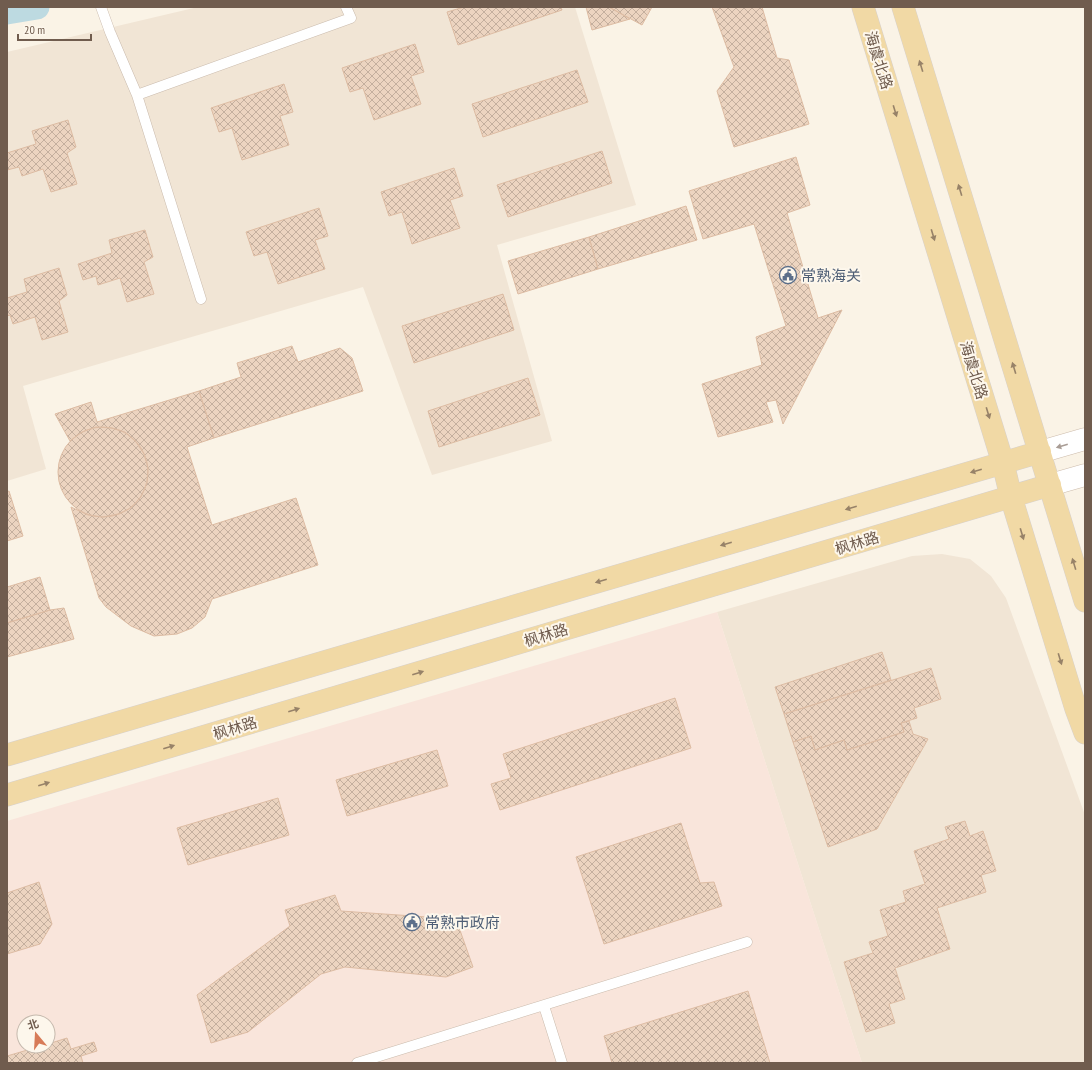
<svg xmlns="http://www.w3.org/2000/svg" width="1092" height="1070" font-family="'PT Sans Narrow','Noto Sans SC',sans-serif">
	<style>
		.residential { fill: #f1e5d5 }
		.commercial { fill: #f9e5db; fill-rule: evenodd }
		.lines { fill: none; stroke-linecap: round; stroke-linejoin: round }
		.canal { stroke: #bddae1; stroke-width: 25 }
		.building { fill: url(#building-cross-hatch); stroke: #ddbca3 }
		.lane-casing { stroke: #cabbad; stroke-width: 11 }
		.secondary-casing { stroke: #cdbcac; stroke-width: 23 }
		.primary-casing { stroke: #d7d1cd; stroke-width: 23 }
		.lane { stroke: #fff; stroke-width: 10 }
		.secondary { stroke: #fff; stroke-width: 22 }
		.primary { stroke: #f1d9a5; stroke-width: 22 }
		.oneway { fill: #978268 }
		.oneway2 { fill: #a99d95 }
		.labels { text-anchor: middle; dominant-baseline: central; stroke-width: 4; stroke-linejoin: round; paint-order: stroke }
		.street-label { font-size: 15px; fill: #705c4e; stroke: #fdf7ec }
		.service-label { font-size: 15px; fill: #4e5e75; stroke: #fdf7ec; text-anchor: start }
	</style>
	<defs>
		<pattern id="building-cross-hatch" width="8" height="8" patternUnits="userSpaceOnUse"><rect width="8" height="8" fill="#ecd4c0"/><path d="M0 0l8 8M0 8l8-8" fill="none" stroke="#c4af9e"/></pattern>
	</defs>
	<rect width="100%" height="100%" fill="#faf3e6"/>
	<path class="residential" d="M198,7H575L636,205L497,245L552,441L432,475L363,287L23,386L46,469L7,481V52Z
		M942,554L970,559L991,576L1006,598L1085,815V1063H862L717,612L912,556Z"/>
	<path class="commercial" d="M717,612L862,1063H7V821ZM24,1022H48V1046H24Z"/>
	<g class="lines">
		<path class="canal" d="M7,12L37,7"/>
	</g>
	<path class="building" d="M464,7H561L562,10L458,45L447,12Z
		M586,7H609L630,19L592,30Z
		M609,7H652L642,25Z
		M712,7H762L777,58L789,60L809,124L734,147L717,91L734,67Z
		M415,44L424,72L411,76L421,104L374,120L363,88L350,92L342,68Z
		M577,70L588,102L483,137L472,104Z
		M284,84L293,112L280,116L289,145L242,160L232,128L219,132L211,108Z
		M68,120L76,147L67,153L77,184L51,192L43,169L22,176L19,167L7,170V153L36,144L32,131Z
		M602,151L612,183L508,217L497,185Z
		M796,157L810,205L787,213L818,318L842,310L783,424L776,400L766,402L773,422L718,437L702,384L762,365L756,337L786,326L754,224L703,239L689,191Z
		M454,168L463,196L450,200L460,228L412,244L402,212L389,216L381,192Z
		M686,206L697,240L598,269L589,237Z
		M319,208L328,236L315,240L325,269L278,284L267,252L254,256L246,232Z
		M145,230L153,257L144,262L154,294L127,302L120,278L98,285L96,276L83,280L78,264L112,253L109,240Z
		M589,237L598,269L518,294L508,261Z
		M59,268L67,295L59,301L68,332L42,340L35,317L13,324L10,315L7,316V298L27,292L24,279Z
		M503,294L514,330L414,363L402,326Z
		M292,346L298,362L340,348L352,358L363,391L214,438L199,391L241,377L237,363Z
		M528,378L540,415L439,447L428,411Z
		M199,391L214,438L187,447L212,525L296,498L318,565L212,599L205,617L192,628L177,634L154,636L131,626L106,607L99,598L71,507L88,515L103,517L118,514L131,508L141,497L147,483L148,468L144,454L136,442L125,432L111,428L96,427L82,432L70,441L55,414L91,402L97,422Z
		M58 472a45 45 0 1 1 90 0a45 45 0 1 1-90 0Z
		M9,491L23,536L7,541V492Z
		M40,577L50,610L7,623V587Z
		M64,608L74,639L7,657V623L50,610Z
		M882,652L891,680L784,714L775,687Z
		M931,668L941,699L914,708L917,718L901,723L904,732L847,750L844,740L815,750L811,736L793,742L784,714Z
		M675,698L691,748L500,810L491,784L511,778L503,754Z
		M909,721L913,734L928,739L877,829L828,847L793,742L811,736L815,750L844,740L847,750L904,732L901,723Z
		M437,750L448,786L347,816L336,780Z
		M278,798L289,835L188,865L177,828Z
		M965,821L970,836L983,831L996,871L981,875L986,892L937,908L950,949L895,968L905,999L889,1004L895,1023L866,1032L844,962L873,953L869,942L888,936L880,910L906,902L903,891L925,884L914,851L949,839L945,827Z
		M681,823L700,883L714,882L722,906L604,944L576,857Z
		M39,882L52,924L40,944L7,954V893Z
		M335,895L341,911L456,919L473,967L446,977L345,967L321,974L248,1032L211,1043L197,995L290,926L285,910Z
		M748,991L770,1063H612L604,1036Z
		M67,1038L71,1049L94,1042L97,1051L81,1056L83,1063H7V1056L41,1046H48V1044Z"/>
	<g class="lines">
		<g class="lane-casing">
			<path id="lane" d="M101,7L110,32L137,95L201,299
				M137,95L351,18L346,7
				M544,1006L562,1063
				M357,1063L747,942"/>
		</g>
		<g class="secondary-casing">
			<path id="secondary" d="M1040,452L1085,439
				M1050,485L1085,475"/>
		</g>
		<g class="primary-casing">
			<path id="primary" d="M863,7L1003,463L1011,497L1076,709L1085,733
				M903,7L1085,601
				M7,755L1040,452
				M7,795L1050,485"/>
		</g>
		<use href="#lane" class="lane"/>
		<use href="#secondary" class="secondary"/>
		<use href="#primary" class="primary"/>
	</g>
	<defs><path id="oneway-solid" d="M-6-.8H1V-3.2L6.5 0L1 3.2V.8H-6Z"/></defs>
	<g class="oneway">
		<use href="#oneway-solid" transform="translate(921 66) rotate(-107)"/>
		<use href="#oneway-solid" transform="translate(895 111) rotate(73)"/>
		<use href="#oneway-solid" transform="translate(960 190) rotate(-107)"/>
		<use href="#oneway-solid" transform="translate(933 235) rotate(73)"/>
		<use href="#oneway-solid" transform="translate(1014 368) rotate(-107)"/>
		<use href="#oneway-solid" transform="translate(988 413) rotate(73)"/>
		<use href="#oneway-solid" transform="translate(976 471) rotate(164)"/>
		<use href="#oneway-solid" transform="translate(851 508) rotate(164)"/>
		<use href="#oneway-solid" transform="translate(1022 534) rotate(73)"/>
		<use href="#oneway-solid" transform="translate(726 544) rotate(164)"/>
		<use href="#oneway-solid" transform="translate(1074 564) rotate(-107)"/>
		<use href="#oneway-solid" transform="translate(601 581) rotate(164)"/>
		<use href="#oneway-solid" transform="translate(1060 659) rotate(73)"/>
		<use href="#oneway-solid" transform="translate(418 673) rotate(-17)"/>
		<use href="#oneway-solid" transform="translate(294 710) rotate(-17)"/>
		<use href="#oneway-solid" transform="translate(169 747) rotate(-17)"/>
		<use href="#oneway-solid" transform="translate(44 784) rotate(-17)"/>
	</g>
	<use class="oneway2" href="#oneway-solid" transform="translate(1062 446) rotate(164)"/>
	<defs>
		<g id="civic-ring" transform="scale(0.9)"><circle r="9.5" fill="#fdf7ec" stroke="#5c6f8a" stroke-width="1.5"/><path d="M-.6-6.5H3V-4.5H.6V-3L4-1V1h2V6H-6V1h2V-1L-.6-3ZM-1.2 2.5V6h2.4V2.5Z" fill="#5c6f8a"/></g>
	</defs>
	<g fill-rule="evenodd">
		<use href="#civic-ring" x="788" y="275"/>
		<use href="#civic-ring" x="412" y="922"/>
	</g>
	<g class="labels">
		<g class="street-label">
			<text transform="translate(879 60) rotate(73)">海虞北路</text>
			<text transform="translate(974 370) rotate(73)">海虞北路</text>
			<text transform="translate(857 543) rotate(-17)">枫林路</text>
			<text transform="translate(546 635) rotate(-17)">枫林路</text>
			<text transform="translate(235 728) rotate(-17)">枫林路</text>
		</g>
		<g class="service-label">
			<text x="801" y="275">常熟海关</text>
			<text x="425" y="922">常熟市政府</text>
		</g>
	</g>
	<rect width="1092" height="1070" fill="none" stroke="#705c4e" stroke-width="16"/>
	<g transform="translate(36 1034) rotate(342)"><circle r="19" fill="#fdf7ec" stroke="#c5b9ad"/>
	<path d="M0-3L7 15L0 10L-7 15Z" fill="#d77b58"/>
	<text y="-6" font-size="11" font-weight="bold" text-anchor="middle" fill="#705c4e">北</text>
	</g>
	<path d="M18 34v6h73v-6" fill="none" stroke="#705c4e" stroke-width="2"/>
	<text x="24" y="34" font-size="12" fill="#705c4e" stroke="#fdf7ec" stroke-width="3" paint-order="stroke">20 m</text>
</svg>
